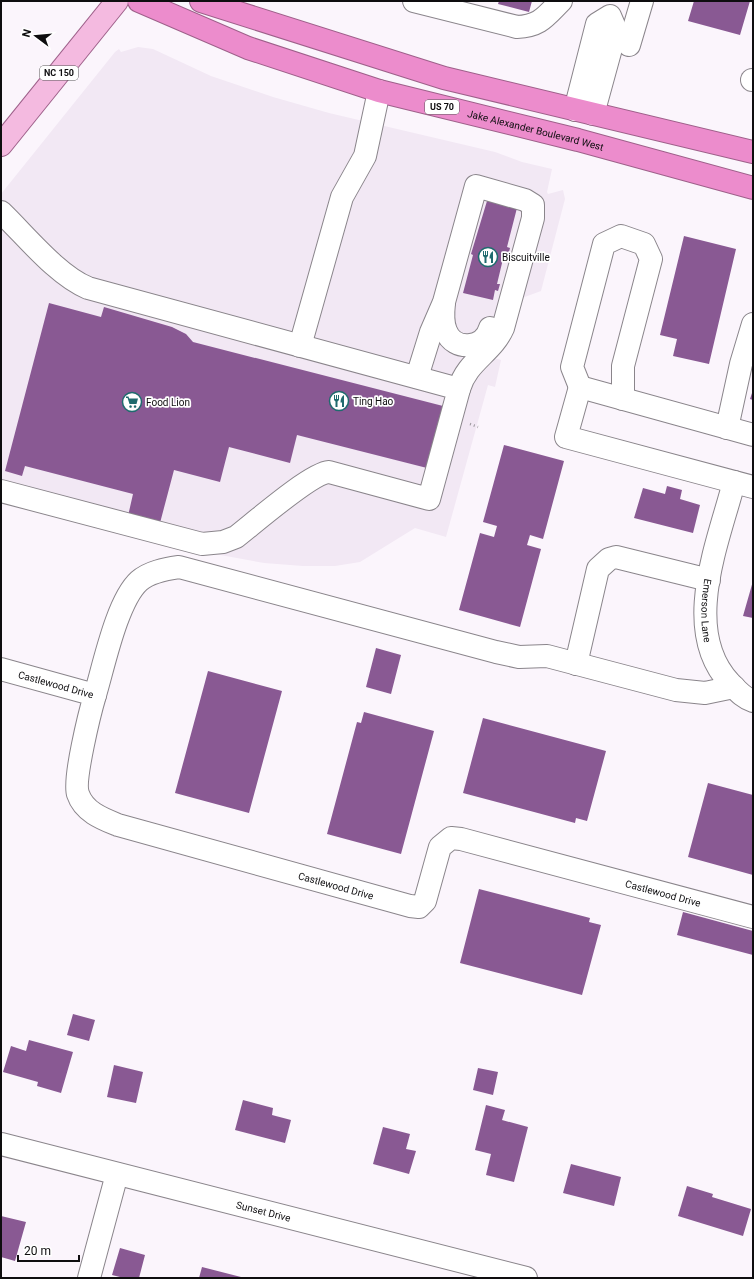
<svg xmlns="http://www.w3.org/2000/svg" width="754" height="1279" font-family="Roboto,sans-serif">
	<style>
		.built { fill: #f2e8f4 }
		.building { fill: #895993 }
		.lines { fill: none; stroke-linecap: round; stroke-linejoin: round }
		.minor-casing { stroke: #8a858b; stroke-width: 24 }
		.major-casing { stroke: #9e608a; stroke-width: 24 }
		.highway-casing { stroke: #9e608a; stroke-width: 24 }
		.path { stroke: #99959a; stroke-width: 2.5; stroke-dasharray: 1 3; stroke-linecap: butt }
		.minor { stroke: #fff; stroke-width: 22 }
		.major { stroke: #f4bae0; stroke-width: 22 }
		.highway { stroke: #ec8ccc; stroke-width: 22 }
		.labels { text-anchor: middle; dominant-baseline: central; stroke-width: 3.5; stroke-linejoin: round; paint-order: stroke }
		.shield { fill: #fff; stroke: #565657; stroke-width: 1 }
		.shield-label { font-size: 9px; font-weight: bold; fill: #0e0d0f }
		.street-label { font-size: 10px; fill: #0e0d0f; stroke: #fff }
		.poi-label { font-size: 10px; fill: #0e0d0f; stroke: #fff; text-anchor: start }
	</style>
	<rect width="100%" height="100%" fill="#fbf5fc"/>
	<path class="built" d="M138,47L153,49L211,76L273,97L329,113L495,152L522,162L552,169L547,192L548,194L563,190L565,199L541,291L522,298L491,357L501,360L495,387L488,385L446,537L415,528L360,562L335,566H303L264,563L193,550L1,497V194L115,52L119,49L121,52Z"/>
	<path class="building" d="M499,1H532L529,12L498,4Z
		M694,1H750L740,35L688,21Z
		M487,201L517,208L507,247L510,248L507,260L503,259L497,284H500L498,291L495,290L493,300L463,293L473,255L471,254Z
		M684,236L736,249L709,364L673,356L677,339L660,335Z
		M49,303L101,317L104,307L172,327L186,334L193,342L443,406L427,468L297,435L290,463L229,447L220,482L174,470L160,523L128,516L133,494L25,466L22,476L5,471Z
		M753,390V400L750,399Z
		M504,445L564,461L543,539L530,535L527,545L541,549L520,627L459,610L480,533L494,537L497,526L483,522Z
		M667,486L682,490L680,499L700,505L693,533L634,518L643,488L665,494Z
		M753,581V618L743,616Z
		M376,648L401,655L391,694L366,687Z
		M208,671L282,691L249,813L175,793Z
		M364,712L434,731L401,854L327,834L357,722L361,723Z
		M483,718L606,751L587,821L576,818L575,823L463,793Z
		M708,783L753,795V875L688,857Z
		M479,889L590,918L589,922L601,925L582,995L460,963Z
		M683,912L753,931V955L677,935Z
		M73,1014L95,1020L89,1041L67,1035Z
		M29,1040L73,1052L61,1093L37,1086L38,1082L3,1072L11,1046L26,1051Z
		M114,1065L143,1072L136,1103L107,1097Z
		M478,1068L498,1072L493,1095L473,1090Z
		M243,1100L273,1108L272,1115L291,1120L285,1143L235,1130Z
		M486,1105L505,1110L502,1120L528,1127L514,1182L486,1175L491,1154L475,1150Z
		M383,1127L410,1134L406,1149L416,1151L409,1174L373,1164Z
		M571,1164L621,1177L614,1206L563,1193Z
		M687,1186L713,1194L712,1197L751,1209L743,1236L678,1216Z
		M1,1216L26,1222L15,1261L1,1257Z
		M120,1248L145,1255L139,1278H124L112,1275Z
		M202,1267L241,1277V1278H199Z"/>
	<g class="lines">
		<g class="minor-casing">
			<g id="minor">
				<path d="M414,1L517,27C540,26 545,17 561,1"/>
				<path d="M629,45L642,1"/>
				<path d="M752,80H753"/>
				<path d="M575,110L597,24L610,16L616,30L593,114"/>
				<path d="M1,212C26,236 57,275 88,288L459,389L429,499L329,472C311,473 253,524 236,537L223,542L202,544L1,491"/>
				<path d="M444,303C443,312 442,322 446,331C454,352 484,349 490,328"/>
				<path d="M300,346L342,197L365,156L379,91"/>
				<path d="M417,377L431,332L444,302L476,186L525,200L533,205V218L503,328C492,353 467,361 459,389"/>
				<path d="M580,387L572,367L604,244L621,236L644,244L651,259L623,366V399"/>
				<path d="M727,428L741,364L753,324"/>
				<path d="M753,435L580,387L566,437L753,487"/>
				<path id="s1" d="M734,482C719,541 680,630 730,683C737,690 743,698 753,701"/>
				<path d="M576,664L598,569L609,559L616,557L709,580"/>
				<path id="s2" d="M1,669L95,695C90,712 73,780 78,794C84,812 103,819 118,825L410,906L419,907L425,901L440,847L451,838L461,839L753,917"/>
				<path d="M95,695C104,665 117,601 139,581C149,572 165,569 179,567L496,652L519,657L547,656L676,690L705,693L734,687"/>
				<path id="s3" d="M1,1144L526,1278"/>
				<path d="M89,1278L117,1174"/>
			</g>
		</g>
		<g class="major-casing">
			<path id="major" d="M1,145L117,1"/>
		</g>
		<g class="highway-casing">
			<g id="highway">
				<path id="s4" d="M139,1L248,48L379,91L578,140L753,188"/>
				<path d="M201,1L444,78L753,152"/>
			</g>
		</g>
		<path class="path" d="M470,424L478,427"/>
		<use href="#minor" class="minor"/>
		<use href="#major" class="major"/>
		<use href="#highway" class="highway"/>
	</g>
	<defs>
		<g id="restaurant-ring" transform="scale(1)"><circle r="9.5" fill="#fff" stroke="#1f6b6e" stroke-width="1.5"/><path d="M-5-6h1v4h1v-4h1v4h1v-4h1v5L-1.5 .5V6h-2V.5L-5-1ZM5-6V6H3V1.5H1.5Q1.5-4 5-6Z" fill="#1f6b6e"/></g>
		<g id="supermarket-ring" transform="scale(1)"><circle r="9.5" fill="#fff" stroke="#1f6b6e" stroke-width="1.5"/><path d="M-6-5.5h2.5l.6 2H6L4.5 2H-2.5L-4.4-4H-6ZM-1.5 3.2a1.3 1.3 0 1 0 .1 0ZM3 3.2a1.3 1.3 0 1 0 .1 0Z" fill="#1f6b6e"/></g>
	</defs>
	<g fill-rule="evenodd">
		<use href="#restaurant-ring" x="488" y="257"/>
		<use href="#restaurant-ring" x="339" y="401"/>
		<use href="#supermarket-ring" x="132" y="402"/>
	</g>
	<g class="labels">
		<g class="shield">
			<rect x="40" y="66" width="38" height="14" rx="3"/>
			<rect x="425" y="100" width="34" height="14" rx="3"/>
		</g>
		<g class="shield-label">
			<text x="59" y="73">NC 150</text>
			<text x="442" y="107">US 70</text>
		</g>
		<g class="street-label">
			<text stroke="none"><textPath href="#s4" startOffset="418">Jake Alexander Boulevard West</textPath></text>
			<text stroke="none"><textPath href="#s1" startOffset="132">Emerson Lane</textPath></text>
			<text stroke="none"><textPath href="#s2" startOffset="57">Castlewood Drive</textPath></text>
			<text stroke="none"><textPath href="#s2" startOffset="477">Castlewood Drive</textPath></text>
			<text stroke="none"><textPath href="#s2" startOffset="861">Castlewood Drive</textPath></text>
			<text stroke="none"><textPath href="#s3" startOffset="271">Sunset Drive</textPath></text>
		</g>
		<g class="poi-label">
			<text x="502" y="257">Biscuitville</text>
			<text x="353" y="401">Ting Hao</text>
			<text x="146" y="402">Food Lion</text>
		</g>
	</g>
	<rect width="754" height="1279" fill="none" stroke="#0e0d0f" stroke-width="4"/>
	<g transform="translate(36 36) rotate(286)" stroke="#ffffff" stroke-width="3" paint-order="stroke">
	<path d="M0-3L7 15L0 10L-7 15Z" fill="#0e0d0f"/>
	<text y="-6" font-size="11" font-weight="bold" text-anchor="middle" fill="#0e0d0f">N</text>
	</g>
	<path d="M18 1255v6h61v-6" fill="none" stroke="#0e0d0f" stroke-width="2"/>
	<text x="24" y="1255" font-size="12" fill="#0e0d0f" stroke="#ffffff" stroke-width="3" paint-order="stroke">20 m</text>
</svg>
